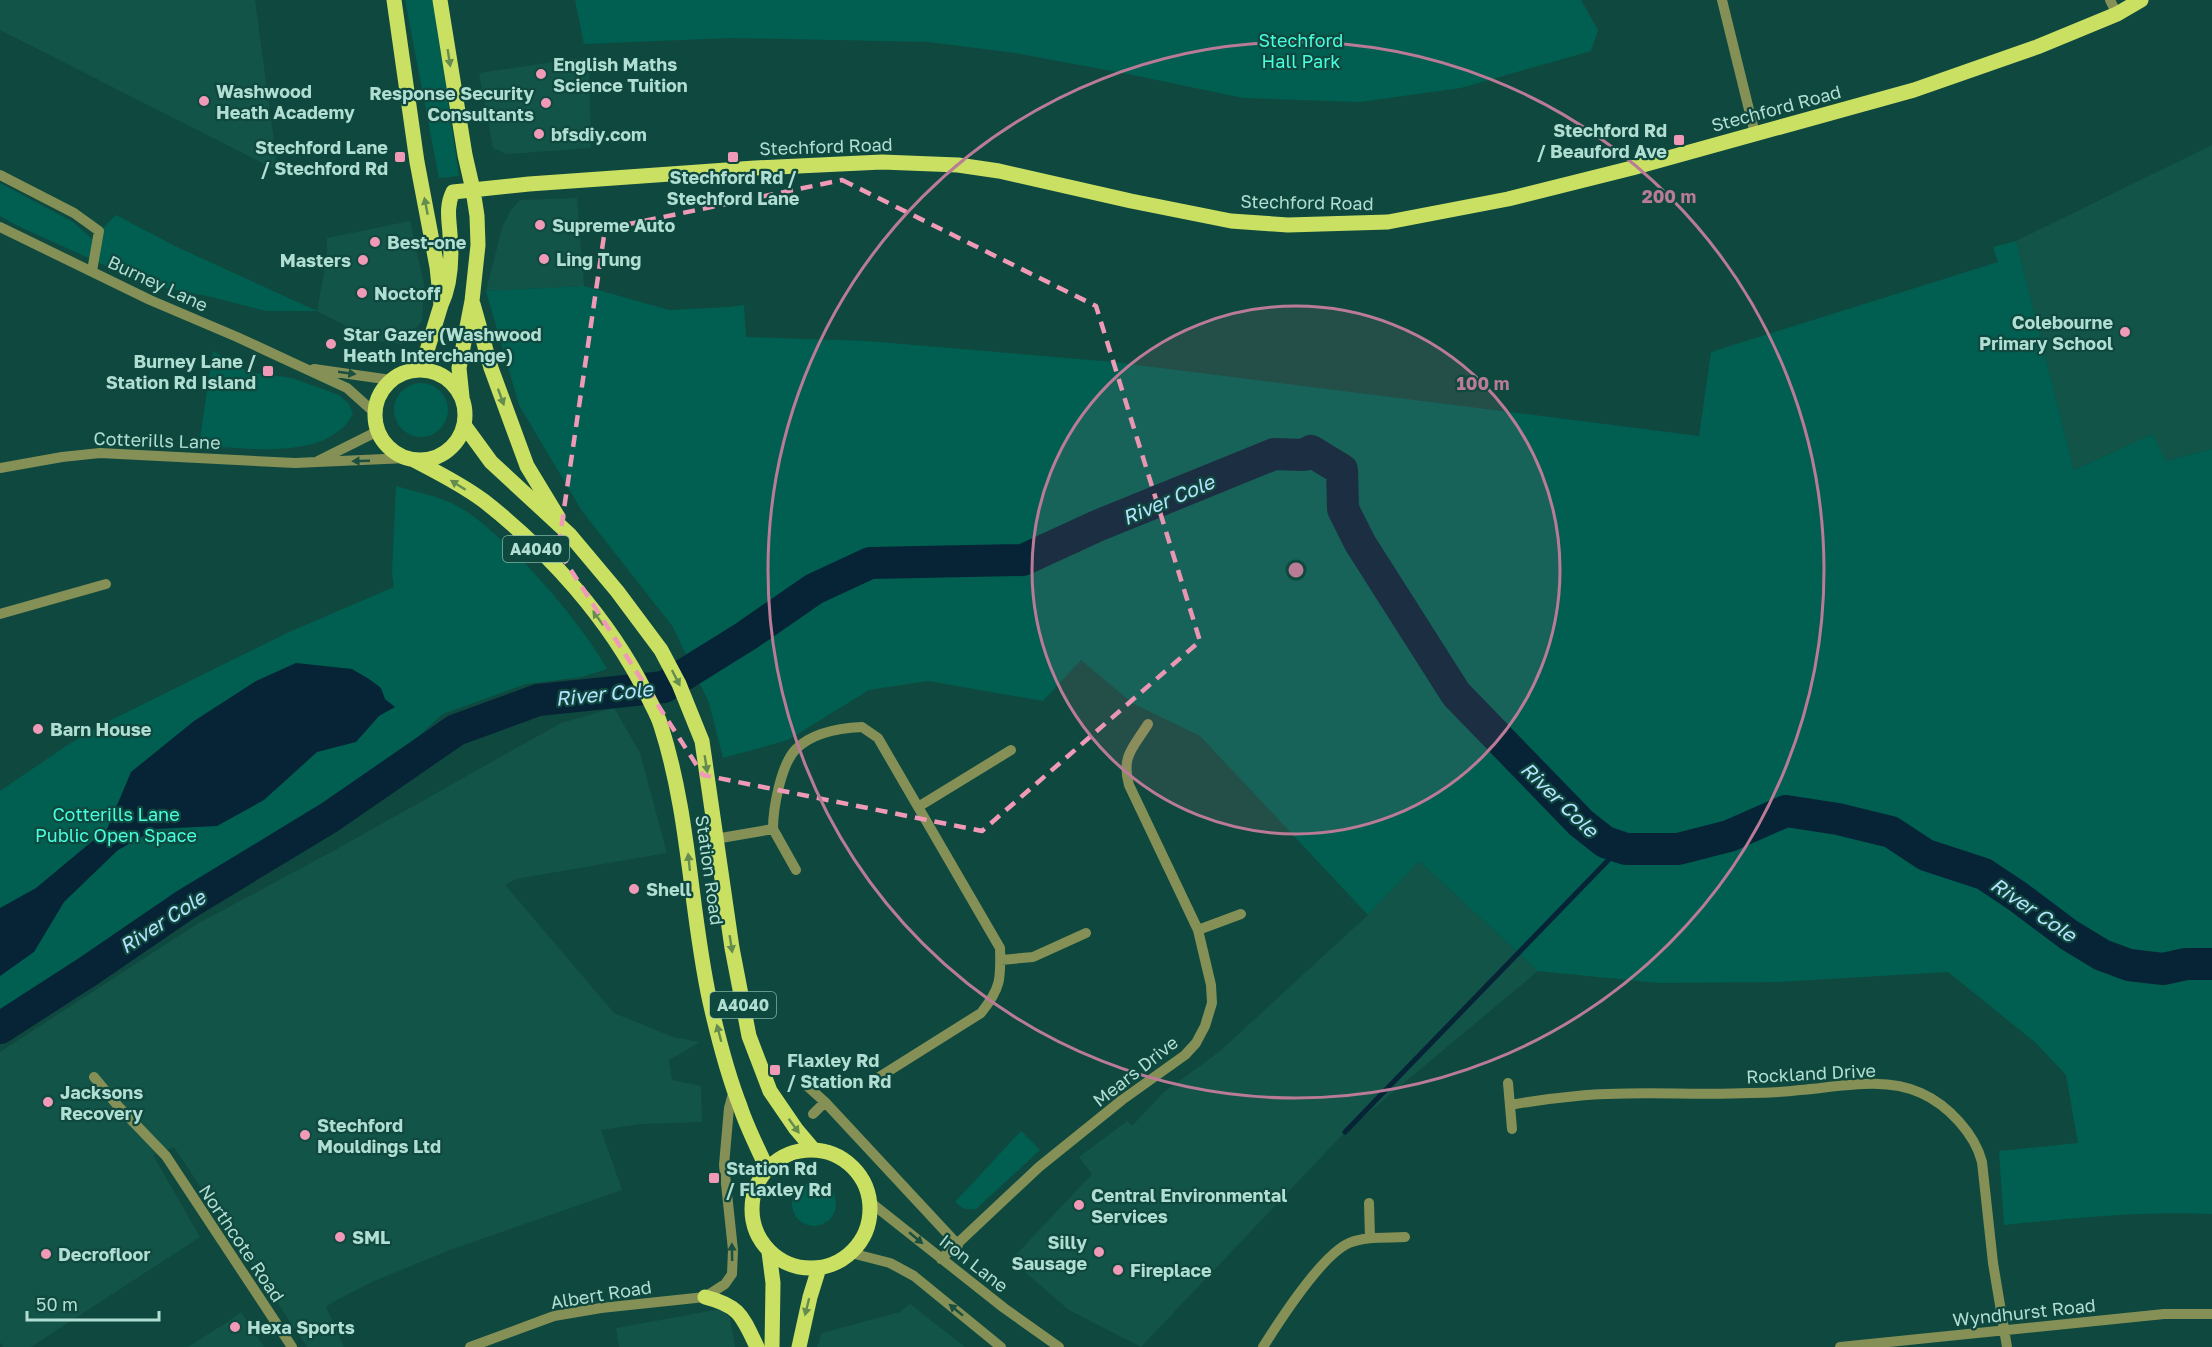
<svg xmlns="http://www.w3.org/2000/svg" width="2212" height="1347" font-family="'Golos Text',sans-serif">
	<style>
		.built { fill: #135449 }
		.green { fill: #005f51 }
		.water { fill: #062436 }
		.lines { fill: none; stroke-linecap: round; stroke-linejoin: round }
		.stream { stroke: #062436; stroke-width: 5 }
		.river { stroke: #062436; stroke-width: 32 }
		.minor { stroke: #849056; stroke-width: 10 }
		.major { stroke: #cae062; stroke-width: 15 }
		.oneway { fill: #638c4e }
		.oneway2 { fill: #1b4f40 }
		.marked { fill: none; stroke: #f09ab7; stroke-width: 4.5; stroke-dasharray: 12 8; stroke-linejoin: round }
		.ring { fill: none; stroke: #ba7b97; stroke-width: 3 }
		.poi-dot { fill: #f09ab7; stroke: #0f483e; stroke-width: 2 }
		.labels { text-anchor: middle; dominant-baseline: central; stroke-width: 4.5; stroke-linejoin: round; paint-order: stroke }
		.shield { fill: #0f483e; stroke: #80b1a6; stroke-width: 1.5 }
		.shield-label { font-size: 16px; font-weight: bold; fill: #b1ded3 }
		.park-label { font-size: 18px; fill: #48fede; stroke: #0f483e }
		.poi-label { font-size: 18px; font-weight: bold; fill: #b1ded3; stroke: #0f483e; text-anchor: start }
		.street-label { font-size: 18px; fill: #b1ded3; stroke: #0f483e }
		.water-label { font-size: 20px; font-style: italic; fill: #b7e2ff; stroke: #0f483e }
		.centre { fill: #ba7b97; stroke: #0f483e; stroke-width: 3 }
		.ring-label { font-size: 18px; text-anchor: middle; font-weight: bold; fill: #ba7b97; stroke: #0f483e; stroke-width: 4.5; stroke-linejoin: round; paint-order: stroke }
	</style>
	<rect width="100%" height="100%" fill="#0f483e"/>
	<path class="built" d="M0,0H255L278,171L0,30Z
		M589,57L591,148L507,154L493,148L479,73Z
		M2212,145V449L2165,461L2153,434L2074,470L2016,241Z
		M577,198L584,286L486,291L502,228L511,210L520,200Z
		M410,221L424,284L422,321L402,344L377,341L317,311L327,256V238Z
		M614,708L640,753L667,853L516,879L505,885L614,1013L673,1037L700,1042L669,1060L672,1080L701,1086L702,1122L640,1124L601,1130L622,1190L450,1250L374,1281L333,1302L326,1307L344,1347H307L174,1147L153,1155L200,1237L31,1347H3L0,1342V1052L197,924L337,849L561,723Z
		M1419,861L1538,971L1345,1132L1141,1347L1069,1310L1011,1260L1092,1174L1079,1157L1127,1121L1132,1126L1164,1092L1219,1052L1368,915Z
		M910,1304L965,1347H817L822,1333L900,1312Z
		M721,1309L730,1318L735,1347H619L616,1328Z
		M241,1312L264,1347H188L229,1321Z"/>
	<path class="green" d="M405,0H433L459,176L439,178Z
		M575,0H1581L1598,30L1591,51L1461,88L1360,102L1243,98L1128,74L1015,53L928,42L732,38L584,44Z
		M0,183L73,222L92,239L116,215L177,247L317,311H266L207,296L148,285L18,226L0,216Z
		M2016,241L2074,470L2153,434L2166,461L2212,449V1214C2143,1211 2073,1218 2004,1225L1999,1151L2078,1143L2066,1075L2036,1043L1948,972L1778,982L1658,983L1538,971L1419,861L1368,915L1200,736L1132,703L1081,660L1043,701L928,681L869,690L788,740L723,758L709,703L673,627L582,511L519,405L486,291L584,286L669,310L730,307L744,305L746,337L867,341L1114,362L1699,436L1711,352L1998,262L1993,247Z
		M213,351L248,372L292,378L339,395L349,404L353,414C328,462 244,448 199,445Z
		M394 410a27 27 0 1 1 54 0a27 27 0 1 1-54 0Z
		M396,486C413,491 432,495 449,502C497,522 583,624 607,669L582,677L526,684L443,714L391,761L351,791L287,834L221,869L154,909L27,997L0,1014V791L66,746L101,725L289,632L394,587L392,573Z
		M1021,1131L1040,1150L976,1209H964L955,1202Z
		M792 1204a22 22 0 1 1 44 0a22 22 0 1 1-44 0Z"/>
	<path class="water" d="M296,663L352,669L369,679L381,688L385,699L395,707L379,716L356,742L317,752L264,800L217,826L156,829L118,850L64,902L34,952L0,976V908L36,888L107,829L131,772L194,721L256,681Z"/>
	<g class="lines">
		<path class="stream" d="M1345,1132L1621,847"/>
		<path class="river" d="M0,1028L87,972L185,905L330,817L456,730L538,700L664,687L746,636L814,589L870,563L1023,560L1097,526L1274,454L1304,455L1311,451L1342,470L1343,509L1360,543L1456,694L1581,823L1605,842L1626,849H1678L1729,836L1786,811L1838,819L1891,832L1926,855L1984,874L2017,896L2069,935L2102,955L2129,965L2163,969L2186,964H2212"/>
		<path class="minor" d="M1722,0L1755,134
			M2110,0L2117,14
			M0,175L74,213L99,231L92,271
			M0,227L150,300L237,337L347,388L375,413
			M314,369L391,380
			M318,461L378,431
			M0,468L62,457L100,453L295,463L407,458
			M0,614L106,584
			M918,807L1011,750
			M773,829L796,870
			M715,839L773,829C773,808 781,764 796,749C812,733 840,728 862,727L878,738L1000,948C1001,979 1001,988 981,1013L876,1079
			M1198,930L1241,914
			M1001,960L1033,957L1086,933
			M94,1077L118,1106L166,1156L292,1347
			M1508,1083L1512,1129
			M806,1085L825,1102L958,1245
			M1510,1105C1532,1101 1555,1098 1577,1096C1634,1090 1692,1096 1750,1093C1766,1093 1783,1092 1800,1090C1838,1087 1884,1076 1921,1093C1948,1105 1975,1134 1982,1162L1993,1263L2007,1347
			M813,1114L825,1102
			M870,1202L1004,1308L1059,1347
			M1369,1203L1370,1238
			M851,1253L890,1263L914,1276L1001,1347
			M941,1259L1039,1167L1122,1100L1185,1055L1196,1043L1205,1026L1212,1003L1211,985L1198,930L1129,785C1121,756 1133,748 1148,724
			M470,1347L554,1316L601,1308L705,1297L725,1284L732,1274L733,1250L724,1165L729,1108L734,1090
			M1263,1347C1280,1320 1322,1255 1349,1243C1366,1236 1387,1238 1405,1237
			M1840,1347L2164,1314H2212"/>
		<path class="major" d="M394,0L417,162L437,267L441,305L426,354L417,370
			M440,0L465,155L473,190L477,216L478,245L472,301L459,368L462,397
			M473,304L491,368L527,466L558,517
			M441,305C451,284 452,257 450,234C449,219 446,206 453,192L529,184L755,168L882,162L958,165L999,171L1131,201L1231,221L1288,225L1388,222L1508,199L1632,168L1914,90L2037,47L2117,14L2141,0
			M375 415a45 45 0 1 1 90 0a45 45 0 1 1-90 0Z
			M464,425L491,462L570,535L617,591L661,650L679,684L702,741L732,948L749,1036L770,1091L796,1129L813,1149
			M414,460C437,472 463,485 484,501C549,552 609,619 646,693C651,704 658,715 661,726C690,816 690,911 710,1002C718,1037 727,1073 740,1106C747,1128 758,1148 767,1169
			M752 1209a59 59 0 1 1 118 0a59 59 0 1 1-118 0Z
			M769,1252L773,1283L772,1347
			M705,1297C740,1306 742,1316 757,1347
			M799,1347L810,1297L819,1268"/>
	</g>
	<defs><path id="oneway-solid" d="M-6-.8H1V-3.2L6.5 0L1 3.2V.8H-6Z" transform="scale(1.5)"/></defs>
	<g class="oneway">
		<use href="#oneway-solid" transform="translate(449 58) rotate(81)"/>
		<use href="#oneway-solid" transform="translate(426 206) rotate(-101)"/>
		<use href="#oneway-solid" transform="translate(501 397) rotate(70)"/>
		<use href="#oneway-solid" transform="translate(458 485) rotate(-148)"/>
		<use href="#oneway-solid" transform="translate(598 618) rotate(-126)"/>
		<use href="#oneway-solid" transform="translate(676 678) rotate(63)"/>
		<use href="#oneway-solid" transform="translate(706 764) rotate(81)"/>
		<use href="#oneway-solid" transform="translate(689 862) rotate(-96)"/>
		<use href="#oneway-solid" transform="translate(731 944) rotate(81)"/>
		<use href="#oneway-solid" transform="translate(719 1033) rotate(-105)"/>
		<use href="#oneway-solid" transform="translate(794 1126) rotate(54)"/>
		<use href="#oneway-solid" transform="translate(807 1307) rotate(104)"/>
	</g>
	<g class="oneway2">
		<use href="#oneway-solid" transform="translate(347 373) rotate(8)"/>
		<use href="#oneway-solid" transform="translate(361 461) rotate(178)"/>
		<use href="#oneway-solid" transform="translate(916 1238) rotate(40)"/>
		<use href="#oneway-solid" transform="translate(732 1252) rotate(-91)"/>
		<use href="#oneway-solid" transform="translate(956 1310) rotate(-141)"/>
	</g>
	<path class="marked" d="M842,180L1096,306L1200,641L982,831L703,775L558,550L605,229Z"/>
	<circle cx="1296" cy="570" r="264" fill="#ba7b97" fill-opacity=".12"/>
	<g class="ring">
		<circle cx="1296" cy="570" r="264"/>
		<circle cx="1296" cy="570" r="528"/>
	</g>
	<g class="poi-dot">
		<circle cx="541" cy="74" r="6"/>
		<circle cx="204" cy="101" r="6"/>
		<circle cx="546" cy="103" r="6"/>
		<circle cx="539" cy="134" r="6"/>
		<rect x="1673" y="134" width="12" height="12" rx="3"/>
		<rect x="394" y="151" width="12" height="12" rx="3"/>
		<rect x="727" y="151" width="12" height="12" rx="3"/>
		<circle cx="540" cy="225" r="6"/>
		<circle cx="375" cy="242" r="6"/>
		<circle cx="544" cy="259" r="6"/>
		<circle cx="363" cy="260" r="6"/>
		<circle cx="362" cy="293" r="6"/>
		<circle cx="2125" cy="332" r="6"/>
		<circle cx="331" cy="344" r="6"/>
		<rect x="262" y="365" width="12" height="12" rx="3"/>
		<circle cx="38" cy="729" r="6"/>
		<circle cx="634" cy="889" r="6"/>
		<rect x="769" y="1064" width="12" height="12" rx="3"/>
		<circle cx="48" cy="1102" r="6"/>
		<circle cx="305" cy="1135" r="6"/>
		<rect x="708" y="1172" width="12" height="12" rx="3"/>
		<circle cx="1079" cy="1205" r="6"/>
		<circle cx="340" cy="1237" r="6"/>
		<circle cx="1099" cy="1252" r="6"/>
		<circle cx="46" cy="1254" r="6"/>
		<circle cx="1118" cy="1270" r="6"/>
		<circle cx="235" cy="1327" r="6"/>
	</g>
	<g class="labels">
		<g class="shield">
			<rect x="503" y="536" width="66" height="26" rx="4.5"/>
			<rect x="710" y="992" width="66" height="26" rx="4.5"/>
		</g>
		<g class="shield-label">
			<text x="536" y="549">A4040</text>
			<text x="743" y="1005">A4040</text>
		</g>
		<g class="park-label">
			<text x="1301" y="40">Stechford<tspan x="1301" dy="21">Hall Park</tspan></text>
			<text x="116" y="814">Cotterills Lane<tspan x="116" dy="21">Public Open Space</tspan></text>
		</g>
		<g class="poi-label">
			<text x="553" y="64">English Maths<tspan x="553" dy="21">Science Tuition</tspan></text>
			<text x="216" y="91">Washwood<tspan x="216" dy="21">Heath Academy</tspan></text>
			<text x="534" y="93" text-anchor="end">Response Security<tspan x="534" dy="21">Consultants</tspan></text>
			<text x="1667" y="130" text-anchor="end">Stechford Rd<tspan x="1667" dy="21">/ Beauford Ave</tspan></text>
			<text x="551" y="134">bfsdiy.com</text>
			<text x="388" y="147" text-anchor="end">Stechford Lane<tspan x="388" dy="21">/ Stechford Rd</tspan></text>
			<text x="733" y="177" text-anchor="middle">Stechford Rd /<tspan x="733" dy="21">Stechford Lane</tspan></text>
			<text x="552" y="225">Supreme Auto</text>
			<text x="387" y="242">Best-one</text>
			<text x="556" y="259">Ling Tung</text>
			<text x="351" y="260" text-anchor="end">Masters</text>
			<text x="374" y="293">Noctoff</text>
			<text x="2113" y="322" text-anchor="end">Colebourne<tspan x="2113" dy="21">Primary School</tspan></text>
			<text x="343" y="334">Star Gazer (Washwood<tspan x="343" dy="21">Heath Interchange)</tspan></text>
			<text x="256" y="361" text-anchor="end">Burney Lane /<tspan x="256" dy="21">Station Rd Island</tspan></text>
			<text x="50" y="729">Barn House</text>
			<text x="646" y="889">Shell</text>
			<text x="787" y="1060">Flaxley Rd<tspan x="787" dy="21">/ Station Rd</tspan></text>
			<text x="60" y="1092">Jacksons<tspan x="60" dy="21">Recovery</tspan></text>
			<text x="317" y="1125">Stechford<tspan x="317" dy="21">Mouldings Ltd</tspan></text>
			<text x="726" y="1168">Station Rd<tspan x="726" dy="21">/ Flaxley Rd</tspan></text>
			<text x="1091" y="1195">Central Environmental<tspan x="1091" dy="21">Services</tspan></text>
			<text x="352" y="1237">SML</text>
			<text x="1087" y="1242" text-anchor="end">Silly<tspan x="1087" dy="21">Sausage</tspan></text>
			<text x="58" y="1254">Decrofloor</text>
			<text x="1130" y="1270">Fireplace</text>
			<text x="247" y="1327">Hexa Sports</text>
		</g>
		<g class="street-label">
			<text transform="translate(1776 108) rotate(-15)">Stechford Road</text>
			<text transform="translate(826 146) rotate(-2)">Stechford Road</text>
			<text transform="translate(1307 202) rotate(1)">Stechford Road</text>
			<text transform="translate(158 283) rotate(25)">Burney Lane</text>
			<text transform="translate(157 440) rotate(2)">Cotterills Lane</text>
			<text transform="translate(710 870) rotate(82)">Station Road</text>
			<text transform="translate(1135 1071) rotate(-38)">Mears Drive</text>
			<text transform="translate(1811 1073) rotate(-3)">Rockland Drive</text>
			<text transform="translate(242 1243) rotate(56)">Northcote Road</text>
			<text transform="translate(974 1263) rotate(38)">Iron Lane</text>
			<text transform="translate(601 1294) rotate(-9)">Albert Road</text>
			<text transform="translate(2024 1312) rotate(-6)">Wyndhurst Road</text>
		</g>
		<g class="water-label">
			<text transform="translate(1168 499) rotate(-23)">River Cole</text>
			<text transform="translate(604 693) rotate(-6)">River Cole</text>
			<text transform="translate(1560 799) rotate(44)">River Cole</text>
			<text transform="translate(2034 909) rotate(34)">River Cole</text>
			<text transform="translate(162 921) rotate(-33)">River Cole</text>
		</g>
	</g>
	<circle cx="1296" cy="570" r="9" class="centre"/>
	<g class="ring-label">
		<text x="1669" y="203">200 m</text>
		<text x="1483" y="390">100 m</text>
	</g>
	<path d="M27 1311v9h132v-9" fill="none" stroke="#b1ded3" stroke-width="3"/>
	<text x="36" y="1311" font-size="18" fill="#b1ded3" stroke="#0f483e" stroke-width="4.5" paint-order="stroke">50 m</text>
</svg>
